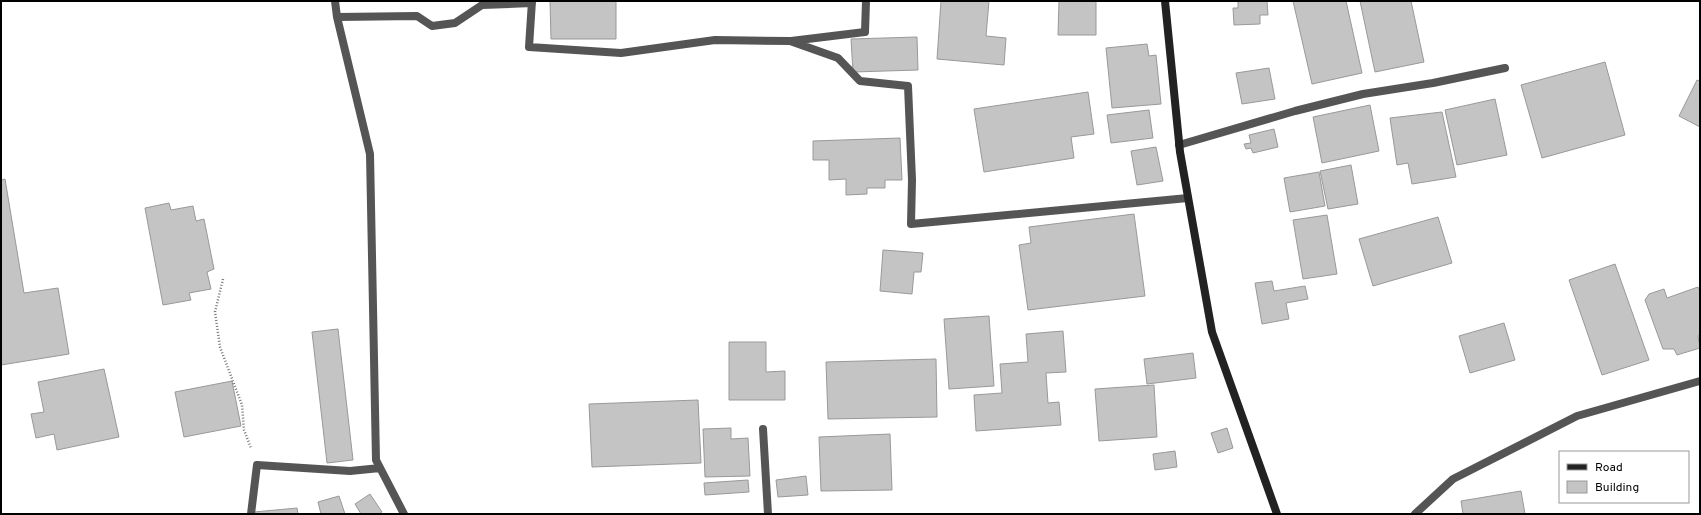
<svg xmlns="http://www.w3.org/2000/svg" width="1701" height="515" font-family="Overpass,sans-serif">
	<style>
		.building { fill: #c4c4c4; stroke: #999 }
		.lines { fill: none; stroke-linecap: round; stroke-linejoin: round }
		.path { stroke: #777; stroke-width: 2.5; stroke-dasharray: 1 2; stroke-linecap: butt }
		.street { stroke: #555; stroke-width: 8 }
		.secondary { stroke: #222; stroke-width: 8 }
	</style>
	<rect width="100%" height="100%" fill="#fff"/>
	<path class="building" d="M550,1H616V39H551Z
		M941,1H989L986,36L1006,38L1004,65L937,59Z
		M1059,1H1096V35H1058Z
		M1238,1H1267L1268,15H1260V24L1234,25L1233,8H1238Z
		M1293,1H1346L1362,73L1312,84Z
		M1360,1H1411L1424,62L1375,72Z
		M917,37L918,70L853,72L851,39Z
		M1147,44L1149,56L1156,55L1161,104L1112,108L1106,48Z
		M1605,62L1625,135L1542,158L1521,85Z
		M1269,68L1275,99L1242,104L1236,73Z
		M1697,80L1700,81V127L1679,116Z
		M1088,92L1094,134L1071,137L1074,158L984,172L974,109Z
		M1495,99L1507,155L1457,165L1445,110Z
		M1370,105L1379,151L1322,163L1313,117Z
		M1149,110L1153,138L1111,143L1107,115Z
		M1442,112L1456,177L1412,184L1408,163L1397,165L1390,118Z
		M1274,129L1278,147L1253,153L1251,148L1246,149L1244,144L1251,143L1249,135Z
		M900,138L902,180H885V188H867V194L846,195V179L829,180V160H813V141Z
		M1156,147L1163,181L1137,185L1131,151Z
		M1351,165L1358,204L1328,209L1320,171Z
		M1319,172L1325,206L1290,212L1284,178Z
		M5,179L24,293L58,288L69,354L1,365V180Z
		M169,203L171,210L193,206L196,221L204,219L214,269L207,272L211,289L189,293L191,300L163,305L145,208Z
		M1134,214L1145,296L1028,310L1019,245L1031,243L1029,227Z
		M1327,215L1337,274L1303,279L1293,220Z
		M1438,217L1452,263L1373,286L1359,239Z
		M883,250L923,253L921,272H914L912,294L880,291Z
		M1615,264L1649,360L1602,375L1569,280Z
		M1272,281L1274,291L1305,286L1308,299L1286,303L1289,319L1262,324L1255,283Z
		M1698,287L1700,291V335L1698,336L1700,348L1677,355L1674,349H1663L1645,300L1649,294L1664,289L1667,298Z
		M989,316L994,386L949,389L944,319Z
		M1504,323L1515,360L1470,373L1459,336Z
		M338,329L353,460L327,463L312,332Z
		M1063,331L1066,372L1046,373L1048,403L1059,402L1061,425L976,431L974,395L1002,393L1000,364L1028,362L1026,334Z
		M729,342H766V372L785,371V400H729Z
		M1193,353L1196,378L1147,384L1144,359Z
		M936,359L937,417L828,419L826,362Z
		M104,369L119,437L57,450L54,434L36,438L31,414L44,412L38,382Z
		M232,381L241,426L184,437L175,392Z
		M1154,385L1157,437L1099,441L1095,389Z
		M698,400L701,463L592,467L589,404Z
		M731,428V439L748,438L750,476L705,477L703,429Z
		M1227,428L1233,448L1218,453L1211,433Z
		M890,434L892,490L821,491L819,437Z
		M1175,451L1177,467L1155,470L1153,454Z
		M806,476L808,495L778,497L776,480Z
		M748,480L749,492L705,495L704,483Z
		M1521,491L1525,514H1463L1461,501Z
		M370,494L382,512L379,514H361L355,504Z
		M339,496L345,514H321L318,502Z
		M297,508L298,514H254V512Z"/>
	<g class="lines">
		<path class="path" d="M223,279L215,312L220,347L242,405L244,430L251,448"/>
		<path class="street" d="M335,1L337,17L370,154L376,460L404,514
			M532,1L529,47L621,53L715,40L790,41L838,58L860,81L908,86L912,180L911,224L1188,198
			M337,17L417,16L432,26L455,23L482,5L532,3
			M791,41L865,32L866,1
			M1179,145L1295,111L1363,94L1433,83L1505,68
			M763,429L768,514
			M251,514L257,465L350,471L380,468
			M1415,514L1453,479L1577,416L1700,381"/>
		<path class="secondary" d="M1165,1L1180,152L1212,332L1277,514"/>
	</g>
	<rect width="1701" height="515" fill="none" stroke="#000000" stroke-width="4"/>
	<rect x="1559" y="451" width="130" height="52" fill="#ffffff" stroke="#999999"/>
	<rect x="1567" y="464" width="20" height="6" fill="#222222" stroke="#999999"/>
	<text x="1595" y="471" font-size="12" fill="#000000">Road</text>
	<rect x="1567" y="481" width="20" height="12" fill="#c4c4c4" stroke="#999999"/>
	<text x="1595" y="491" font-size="12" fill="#000000">Building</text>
</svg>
